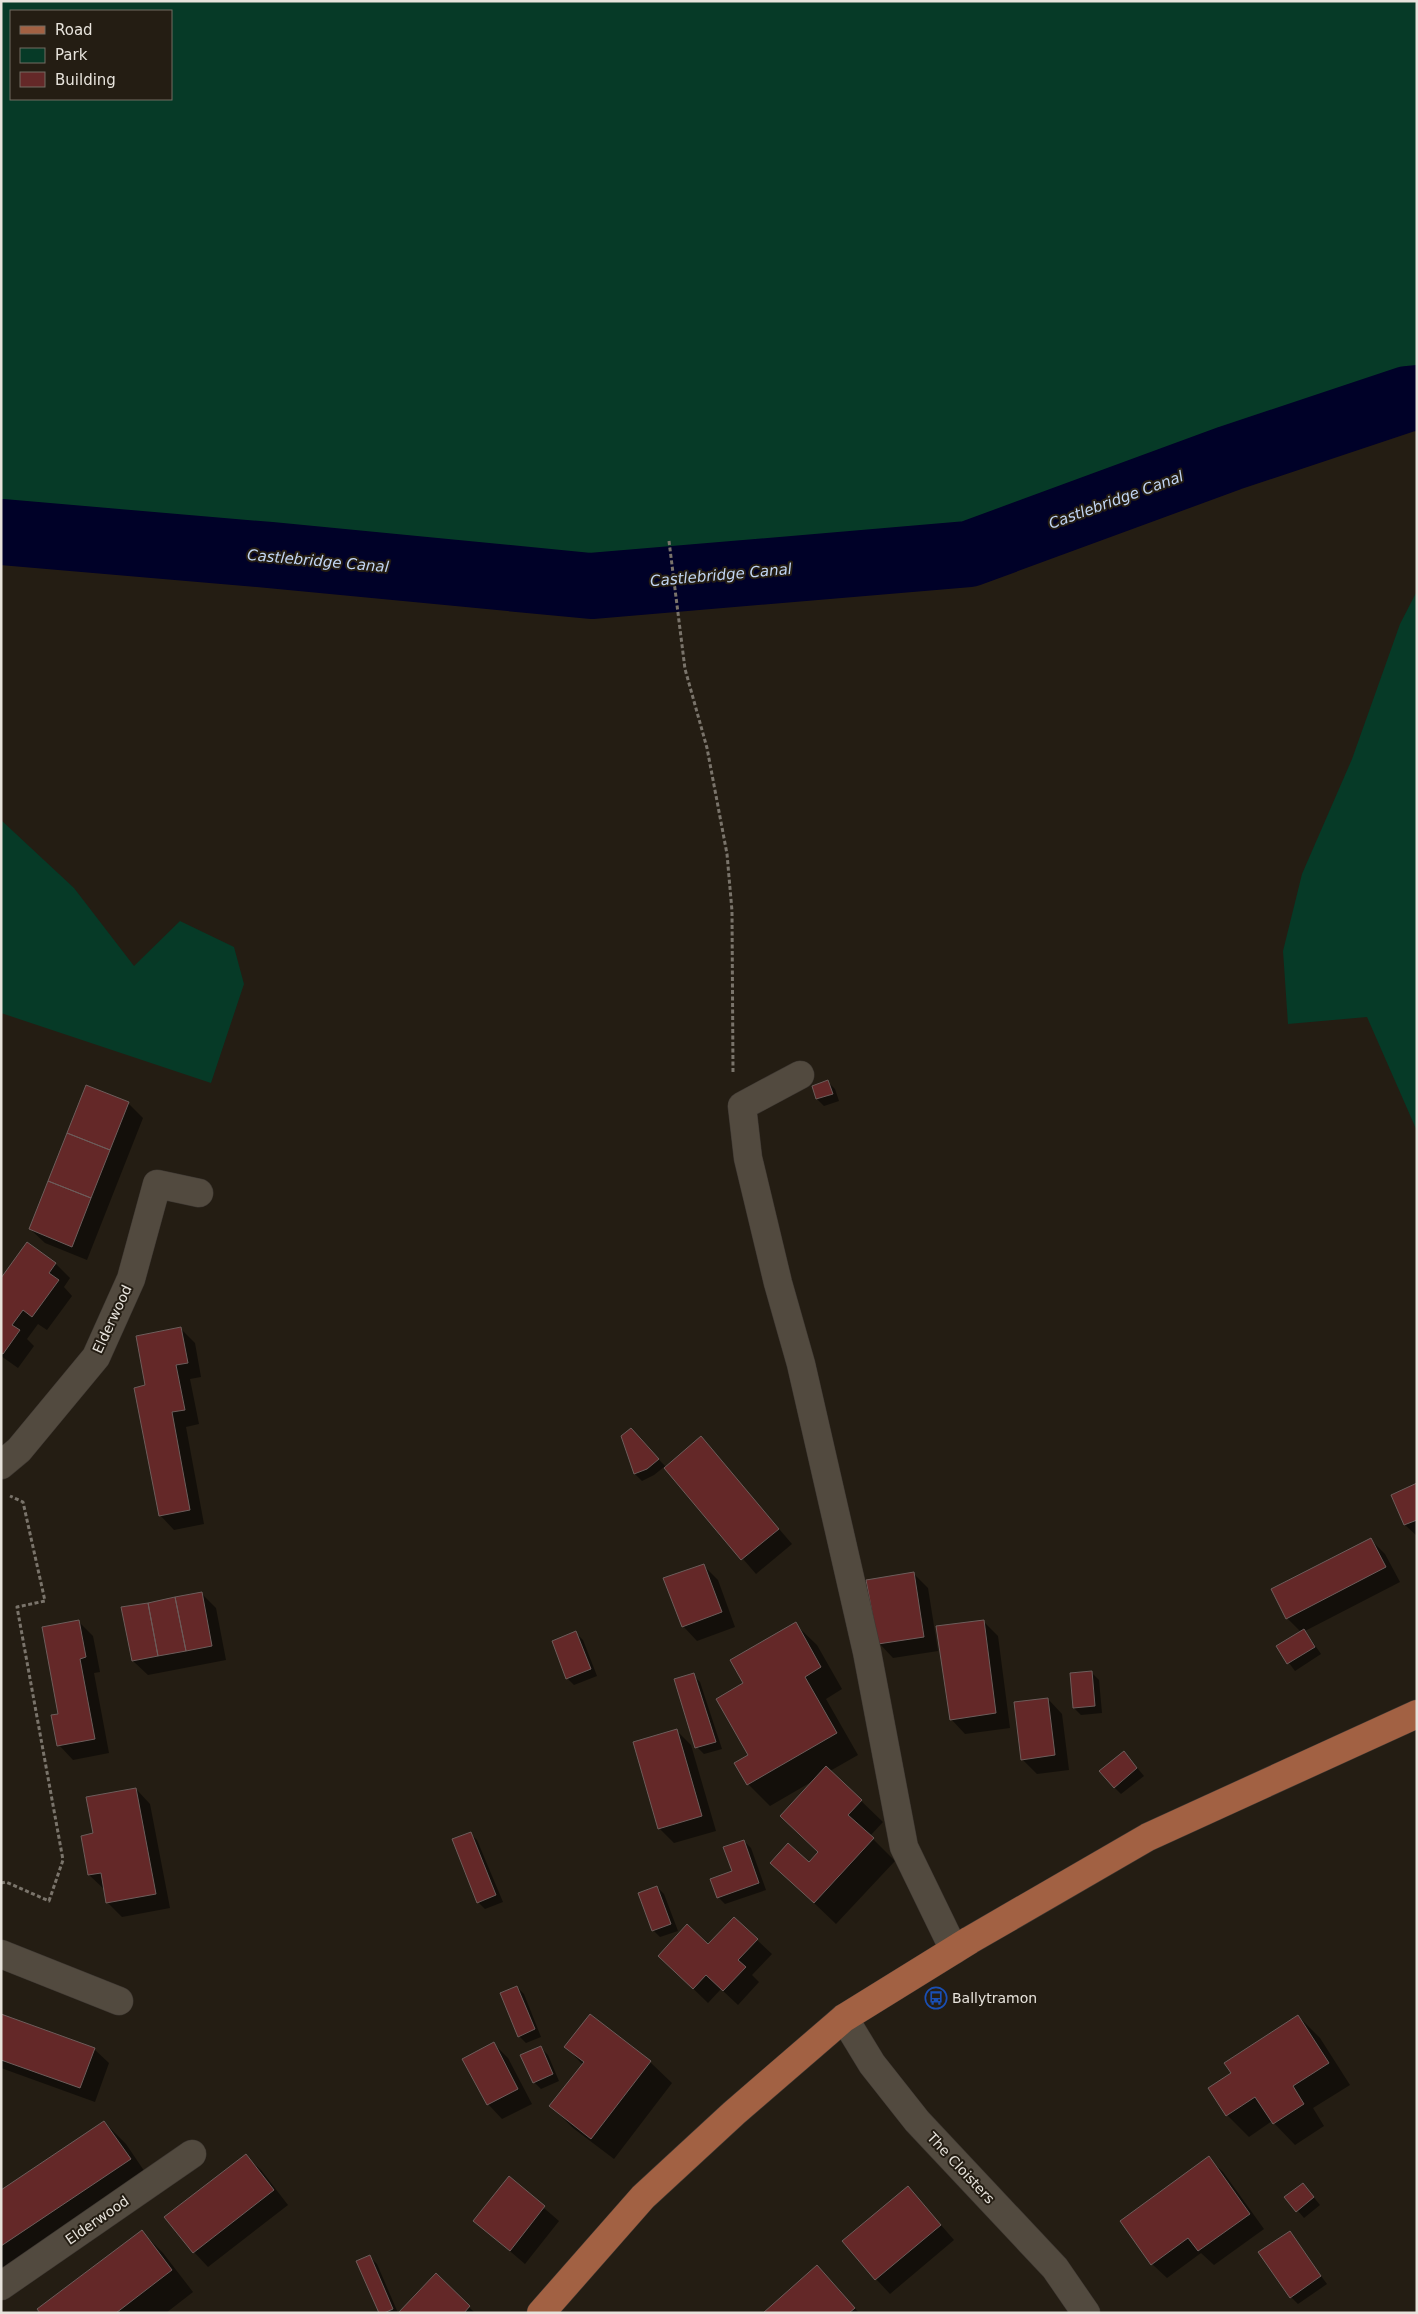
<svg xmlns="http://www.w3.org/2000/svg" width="1418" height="2314" font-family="'DejaVu Sans',sans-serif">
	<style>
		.green { fill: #063a27; fill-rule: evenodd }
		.shadow { fill: #0007 }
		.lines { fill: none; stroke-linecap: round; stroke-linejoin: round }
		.river { stroke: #000128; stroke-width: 66 }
		.building { fill: #642828; stroke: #6d5d5b }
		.minor-casing { stroke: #3d3732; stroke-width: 29 }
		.major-casing { stroke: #3d3732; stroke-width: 29 }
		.path { stroke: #7a746b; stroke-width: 3; stroke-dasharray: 4 2.5; stroke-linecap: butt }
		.minor { stroke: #524a3f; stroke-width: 28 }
		.major { stroke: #a26143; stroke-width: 28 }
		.labels { text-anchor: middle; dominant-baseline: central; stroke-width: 4; stroke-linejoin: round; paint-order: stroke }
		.street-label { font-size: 14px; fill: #e7e3dc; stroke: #241d13 }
		.poi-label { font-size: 14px; fill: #e7e3dc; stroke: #241d13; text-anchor: start }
		.water-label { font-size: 15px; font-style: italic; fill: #c1d5f3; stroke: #241d13 }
	</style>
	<rect width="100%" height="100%" fill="#241d13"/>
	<path class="green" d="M1,1H1417V398L1407,399L1230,458L969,554L591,586L1,532ZM11,11H171V99H11Z
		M1417,591V1131L1367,1017L1288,1024L1283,951L1302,874L1352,759L1400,624Z
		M1,820L74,888L134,966L180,921L234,947L244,984L211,1083L1,1013Z"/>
	<path class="shadow" d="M828,1082L835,1089L839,1101L824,1106L817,1099L814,1086Z
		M128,1103L143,1118L87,1260L45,1243L30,1229Z
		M27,1243L56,1264L70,1278L64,1287L72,1296L47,1330L38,1324L27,1339L34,1346L18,1368L1,1356V1280Z
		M181,1329L195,1343L201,1377L190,1379L199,1424L186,1427L204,1524L174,1530L160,1515L147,1386Z
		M623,1436L637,1437L666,1467L701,1438L792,1544L756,1574L664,1467L654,1475L642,1481L635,1474Z
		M1417,1485V1536L1405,1525L1392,1496Z
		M1370,1539L1385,1554L1400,1582L1305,1631L1321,1654L1295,1671L1277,1647L1301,1632L1287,1618Z
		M703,1565L718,1580L735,1627L697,1641L683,1626Z
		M913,1573L928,1588L938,1651L893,1658L879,1643Z
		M202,1594L216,1608L226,1660L148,1675L133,1661Z
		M983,1621L998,1636L1010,1728L965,1734L951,1719Z
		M79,1622L93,1636L100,1672L94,1673L109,1753L73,1760L59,1745V1715Z
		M795,1624L817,1645L842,1689L826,1699L858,1755L830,1771L883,1822L870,1836L895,1861L836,1924L772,1863H809L819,1852L813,1781L770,1806L748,1784L735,1763L749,1755L745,1683Z
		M576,1633L583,1640L597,1676L574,1685L567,1678Z
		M1092,1673L1099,1680L1102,1713L1081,1715L1074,1708Z
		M693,1675L700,1682L722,1749L704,1754L697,1747Z
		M1048,1699L1062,1714L1069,1770L1037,1774L1022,1759Z
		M677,1731L691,1745L716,1831L674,1843L659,1828Z
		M1124,1752L1144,1776L1121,1794L1114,1787Z
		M136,1789L150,1804L170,1908L122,1917L108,1903L104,1889L89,1875L94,1835Z
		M470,1833L477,1840L503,1902L485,1909L478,1902Z
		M744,1841L751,1848L766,1890L725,1904L718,1897L733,1872Z
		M657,1887L664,1894L678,1931L660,1937L653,1930Z
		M757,1940L772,1954L752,1975L759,1982L738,2005L721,1989L708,2003L674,1970L708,1946Z
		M517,1987L524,1994L541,2037L526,2043L519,2036Z
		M1,2015L94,2049L109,2063L95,2102L1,2068Z
		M1298,2016L1320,2038L1350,2085L1313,2108L1324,2126L1295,2145L1272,2121L1249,2137L1227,2115L1210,2088L1233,2073Z
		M494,2044L508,2058L532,2104L502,2119L488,2104Z
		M566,2047L650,2062L672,2083L614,2159L573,2128L551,2106L583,2065Z
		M541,2048L548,2055L559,2081L541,2089L534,2082Z
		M104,2122L126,2144L151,2181L11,2275L1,2265V2191Z
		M246,2156L261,2170L288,2205L208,2267L194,2252Z
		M1208,2158L1223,2172L1264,2229L1214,2265L1201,2253L1167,2278L1152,2264Z
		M509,2178L559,2221L525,2264L475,2221Z
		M1303,2184L1320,2205L1304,2218L1286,2197Z
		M908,2187L954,2240L890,2294L876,2279Z
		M142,2232L163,2253L193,2292L166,2313H42Z
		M1289,2233L1327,2284L1298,2304L1291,2297Z
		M370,2257L377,2264L398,2313H380Z
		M436,2275L475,2313H400Z
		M831,2281L859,2313H765Z"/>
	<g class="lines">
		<path class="river" d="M1,532L270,555L591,586L969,554L1230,458L1407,399L1417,398"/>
	</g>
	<path class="building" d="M828,1080L833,1094L816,1099L812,1086Z
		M86,1085L129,1102L110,1150L67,1133Z
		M67,1133L110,1150L91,1198L48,1181Z
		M48,1181L91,1198L72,1247L29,1229Z
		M27,1242L56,1263L49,1273L59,1280L32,1317L23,1310L12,1325L20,1330L3,1354L1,1353V1278Z
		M181,1327L188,1363L176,1365L185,1410L172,1412L190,1510L159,1516L134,1388L145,1385L136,1336Z
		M631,1428L659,1459L647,1469L634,1474L621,1436Z
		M701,1436L779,1529L741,1560L664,1468Z
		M1417,1483V1520L1404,1525L1391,1495Z
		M1371,1538L1386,1567L1286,1619L1271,1589Z
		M704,1564L722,1612L682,1627L663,1578Z
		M914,1572L924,1637L878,1644L866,1580Z
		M202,1592L212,1646L186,1651L175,1597Z
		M175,1597L186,1651L158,1656L148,1603Z
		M148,1603L158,1656L132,1661L121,1607Z
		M79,1620L86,1657L80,1659L95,1739L57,1746L51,1715L58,1714L42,1627Z
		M984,1620L996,1713L950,1720L936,1626Z
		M796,1622L821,1667L805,1677L837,1733L747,1785L734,1763L748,1755L716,1699L743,1683L730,1660Z
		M1304,1629L1315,1647L1287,1664L1276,1646Z
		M576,1631L591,1669L566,1679L552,1641Z
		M1092,1671L1095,1706L1073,1708L1070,1673Z
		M694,1673L716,1742L695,1748L674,1679Z
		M1048,1698L1055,1755L1021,1760L1014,1702Z
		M677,1729L702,1816L658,1829L633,1742Z
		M1124,1751L1137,1768L1114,1788L1099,1771Z
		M826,1766L862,1800L848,1815L874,1838L814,1903L770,1863L788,1843L809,1862L818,1852L780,1816Z
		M136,1788L156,1894L106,1903L101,1873L88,1875L81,1836L93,1833L86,1797Z
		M471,1832L496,1895L477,1903L452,1839Z
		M744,1840L759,1883L717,1898L710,1879L732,1871L723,1847Z
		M657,1886L671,1924L652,1931L638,1893Z
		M734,1917L758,1939L738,1960L746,1967L723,1991L706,1975L693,1989L658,1956L687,1924L708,1944Z
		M517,1986L535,2029L518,2037L500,1993Z
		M1,2014L95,2048L80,2088L1,2060Z
		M590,2014L651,2061L591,2139L549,2106L584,2062L564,2047Z
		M1298,2015L1329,2063L1293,2086L1304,2104L1273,2124L1255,2097L1226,2116L1208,2088L1231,2073L1224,2063Z
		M494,2042L518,2089L487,2105L462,2059Z
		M541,2046L553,2074L533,2083L520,2055Z
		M104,2121L131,2159L1,2246V2190Z
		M246,2154L274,2190L193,2253L164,2217Z
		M1209,2156L1250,2214L1198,2251L1188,2238L1151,2265L1120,2221Z
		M509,2176L545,2206L510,2251L473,2221Z
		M1303,2183L1314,2197L1296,2212L1284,2197Z
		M908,2186L941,2225L875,2280L842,2241Z
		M142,2230L172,2270L116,2313H40L37,2309Z
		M1290,2231L1321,2276L1290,2298L1258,2252Z
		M370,2255L393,2309L384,2313H379L356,2261Z
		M817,2265L855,2308L849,2313H763Z
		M436,2273L470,2306L464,2313H398Z"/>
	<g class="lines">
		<g class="minor-casing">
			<path id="minor" d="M800,1075L742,1106L748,1158L778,1283L801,1364L867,1652L904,1847L954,1950
				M1,1465L19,1450L96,1357L131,1279L157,1184L199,1193
				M1,1954L119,2001
				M844,2018L872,2064L917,2121L1055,2268L1086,2313
				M1,2286L192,2154"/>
		</g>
		<g class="major-casing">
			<path id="major" d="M541,2313L643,2197L734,2113L844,2018L970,1940L1148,1837L1417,1714"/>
		</g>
		<path class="path" d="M669,541L685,669L707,748L727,854L732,911L733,1072
			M1,1883L6,1882L49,1901L63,1860L17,1607L45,1601L23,1502L10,1496"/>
		<use href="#minor" class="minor"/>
		<use href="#major" class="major"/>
	</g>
	<defs>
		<g id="bus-ring" transform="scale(1.125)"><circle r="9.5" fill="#241d13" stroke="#1a4fb4" stroke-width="1.5"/><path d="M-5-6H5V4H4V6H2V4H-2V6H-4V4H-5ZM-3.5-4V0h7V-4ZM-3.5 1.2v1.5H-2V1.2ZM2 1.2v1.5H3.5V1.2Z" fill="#1a4fb4"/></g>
	</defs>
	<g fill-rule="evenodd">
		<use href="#bus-ring" x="936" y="1998"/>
	</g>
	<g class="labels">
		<g class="street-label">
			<text transform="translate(112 1319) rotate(-65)">Elderwood</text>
			<text transform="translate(961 2168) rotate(47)">The Cloisters</text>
			<text transform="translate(97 2220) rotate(-35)">Elderwood</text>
		</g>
		<g class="poi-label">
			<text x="952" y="1998">Ballytramon</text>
		</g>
		<g class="water-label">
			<text transform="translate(1116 500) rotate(-20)">Castlebridge Canal</text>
			<text transform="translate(318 561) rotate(5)">Castlebridge Canal</text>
			<text transform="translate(721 575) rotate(-5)">Castlebridge Canal</text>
		</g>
	</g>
	<rect width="1418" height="2314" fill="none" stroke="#e7e3dc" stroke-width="5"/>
	<rect x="10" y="10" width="162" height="90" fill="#241d13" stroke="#726c63"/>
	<rect x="20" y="26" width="25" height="8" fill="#a26143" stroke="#726c63"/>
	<text x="55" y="35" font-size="15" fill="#e7e3dc">Road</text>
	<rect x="20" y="48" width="25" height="15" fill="#063a27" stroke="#726c63"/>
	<text x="55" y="60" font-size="15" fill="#e7e3dc">Park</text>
	<rect x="20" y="72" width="25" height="15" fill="#642828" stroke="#726c63"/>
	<text x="55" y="85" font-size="15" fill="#e7e3dc">Building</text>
</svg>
